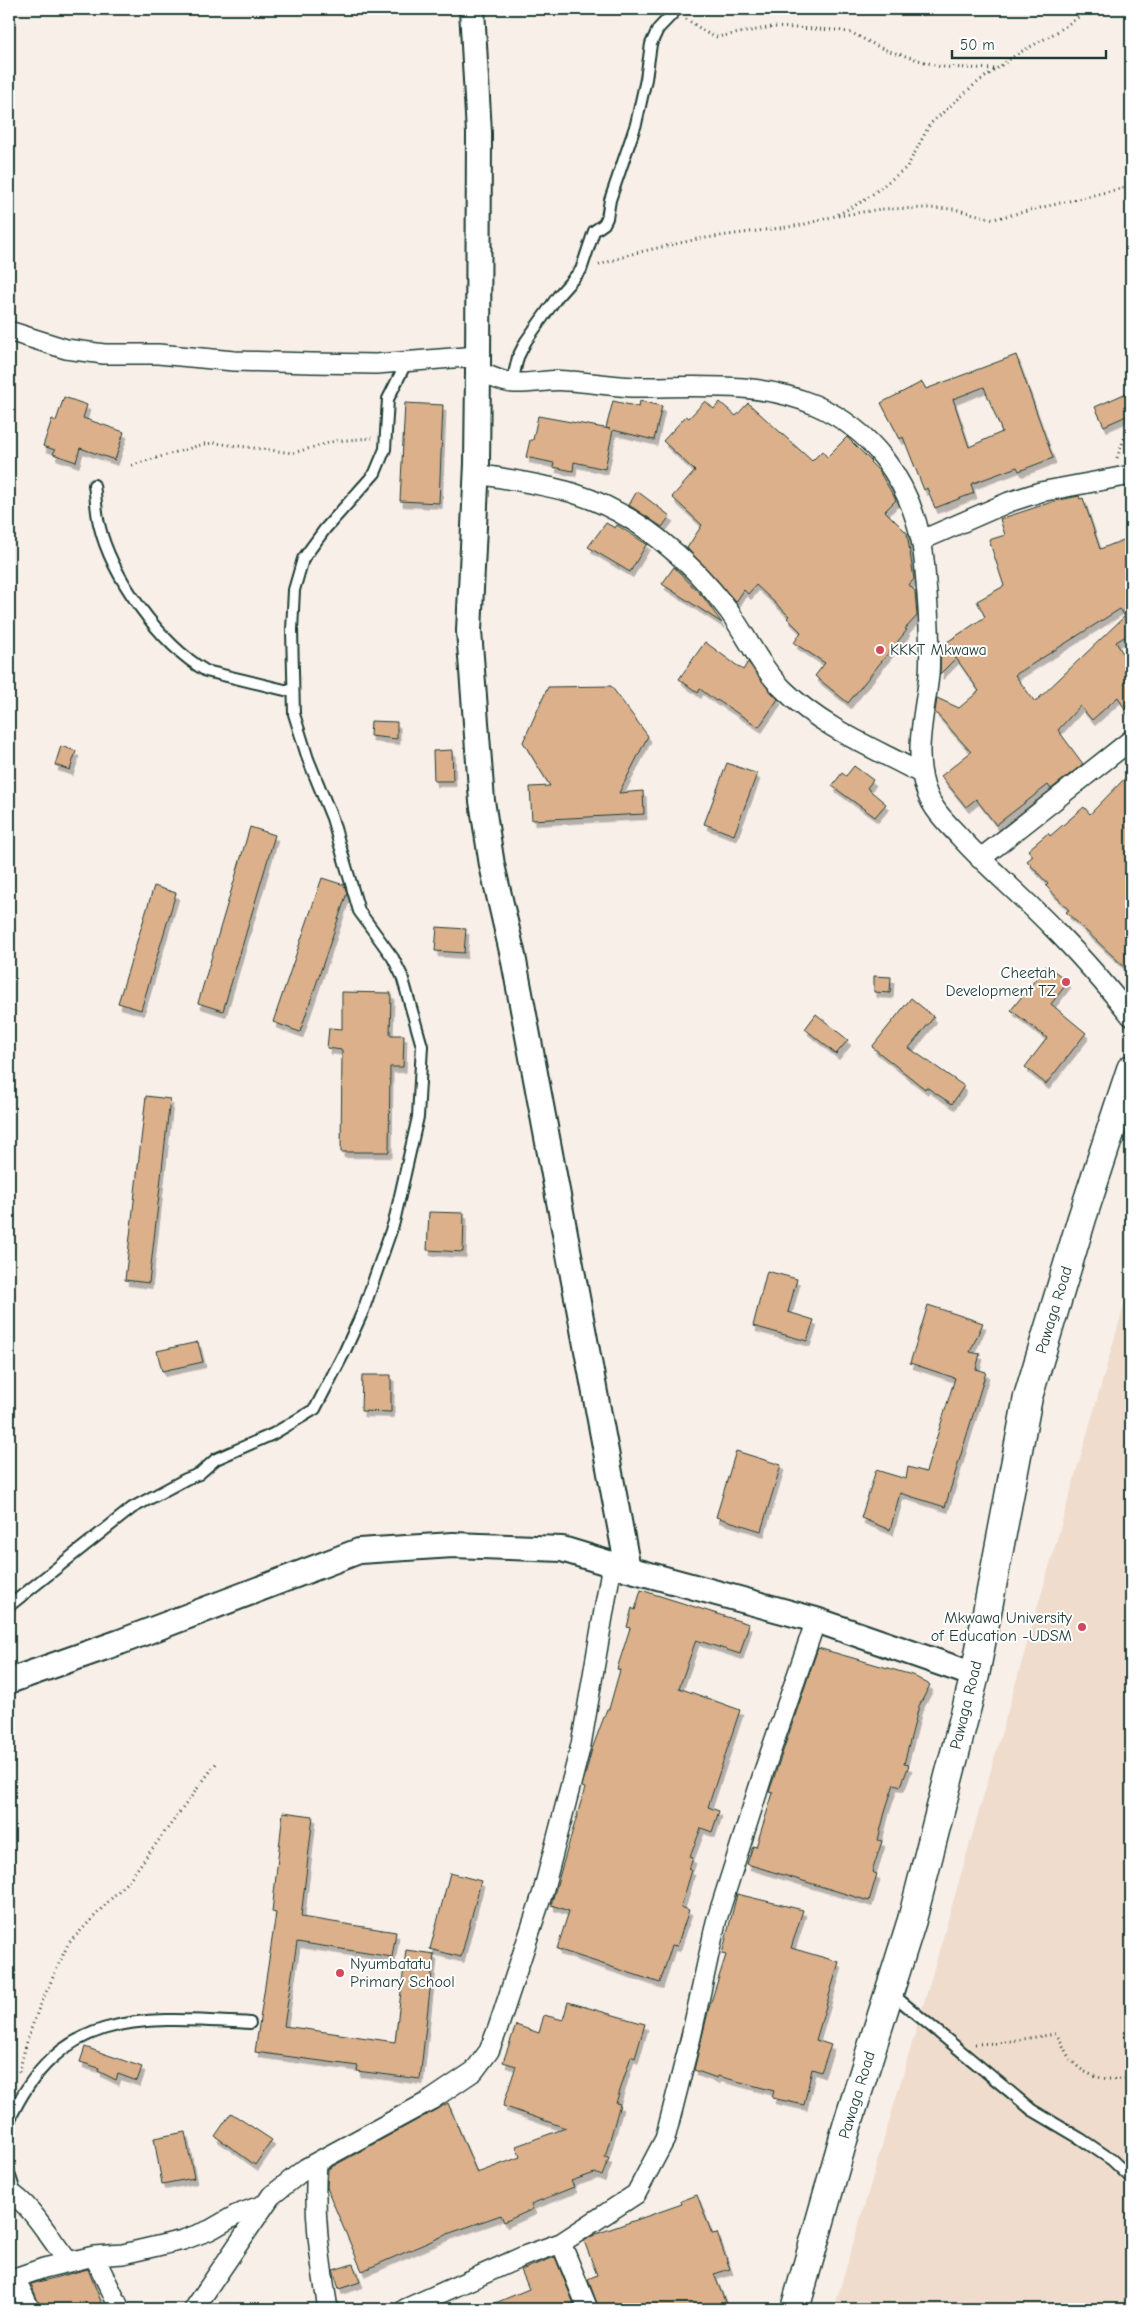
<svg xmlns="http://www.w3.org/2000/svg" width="1140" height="2318" font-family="'Comic Neue',sans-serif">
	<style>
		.built { fill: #efdccc }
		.building { fill: #dbb08b; stroke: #1f3d34; fill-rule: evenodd; filter: url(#shadow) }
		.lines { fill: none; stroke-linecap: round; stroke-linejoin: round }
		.service-casing { stroke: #1f3d34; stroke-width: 14 }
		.minor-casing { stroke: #1f3d34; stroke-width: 22 }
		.tertiary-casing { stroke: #1f3d34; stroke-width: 28 }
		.secondary-casing { stroke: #1f3d34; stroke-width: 31 }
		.path { stroke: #1f3d34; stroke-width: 3; stroke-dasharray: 1 4; stroke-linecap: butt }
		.service { stroke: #fff; stroke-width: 10 }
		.minor { stroke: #fff; stroke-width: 19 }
		.tertiary { stroke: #fff; stroke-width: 24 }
		.secondary { stroke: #fff; stroke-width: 28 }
		.poi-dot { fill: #d1495b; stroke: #fff; stroke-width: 2 }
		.labels { text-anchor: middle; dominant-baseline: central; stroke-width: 4; stroke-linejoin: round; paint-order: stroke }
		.poi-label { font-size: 16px; fill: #1f3d34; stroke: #fff; text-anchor: start }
		.street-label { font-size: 16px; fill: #1f3d34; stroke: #fff }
	</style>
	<defs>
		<filter id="shadow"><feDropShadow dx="3" dy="5.5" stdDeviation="0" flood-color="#0004"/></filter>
	</defs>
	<rect width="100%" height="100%" fill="#f8efe8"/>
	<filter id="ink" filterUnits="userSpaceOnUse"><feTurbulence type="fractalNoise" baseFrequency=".02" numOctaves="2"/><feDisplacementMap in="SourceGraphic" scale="10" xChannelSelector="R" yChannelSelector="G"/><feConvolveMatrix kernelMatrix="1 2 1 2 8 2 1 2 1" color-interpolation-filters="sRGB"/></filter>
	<g filter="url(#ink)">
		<path class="built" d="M1131,1281V2309H834L933,1972Z"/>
		<path class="building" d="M1016,355L1053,458L1019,471L1017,467L971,484L974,493L935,508L927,488L924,490L903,437L900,439L881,403L922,382L926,389ZM984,387L1002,432L969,447L953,399Z
			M1131,391V414L1104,426L1095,407Z
			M64,397L87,405L83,418L124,432L115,460L80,448L76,462L53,454L55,450L43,446L52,419L56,421Z
			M613,401L639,407L640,401L662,406L654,440L613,430L605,469L574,462L573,471L553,467L554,463L526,457L530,440H533L538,416L610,429L606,428Z
			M705,401L714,409L720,402L736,416L748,403L812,461L822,451L827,457L847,437L871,461L870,462L879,471L896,500L885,511L907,533L914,579L909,585L915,591L917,616L905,629L907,630L848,703L815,676L825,663L794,643L801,632L787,618L789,616L756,585L748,594L744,590L736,602L687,548L702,525L672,497L695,471L663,441L686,416L689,418Z
			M405,403L443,405L439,503L400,501Z
			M637,491L670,516L662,527L629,505Z
			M1079,496L1080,499L1083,498L1100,549L1131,537V633L1116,642L1131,667V721L1118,697L1092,720L1080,706L1058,730L1083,764L1051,789L1048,785L996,825L976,799L966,807L941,776L971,752L935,712L937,698L959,708L979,691L956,658L940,674L941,646L985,617L977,601L1004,586L989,540L1005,535L1000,519L1055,501ZM1120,609L1125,616L1035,702L1015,675Z
			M606,523L615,528L617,525L648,545H646L630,572L588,547Z
			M674,567L704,598L722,623L662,584Z
			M705,642L743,670L748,662L778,699L759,727L717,700L716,701L700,689L698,693L679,679Z
			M611,686L648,736L619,793L643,791L644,814L532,820L530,787L550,786L523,742L548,687Z
			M371,721L397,722V739L370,736Z
			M61,746L76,751L70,770L55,765Z
			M452,750L453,781H434L433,751Z
			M727,763L757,774L734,835L704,824Z
			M854,766L873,780L867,788L886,804L875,817L832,786L842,773L846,776Z
			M1131,772V973L1066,912L1069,910L1046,886L1048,884L1027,861L1033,856L1028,850L1048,833L1050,836L1084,807L1090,814Z
			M250,827L275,835L223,1011L198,1003Z
			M322,878L344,885L347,893L300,1032L273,1022Z
			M154,886L176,893L141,1010L118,1003Z
			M437,927L466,929L464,953L435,951Z
			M1047,965L1068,982L1051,1004L1086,1033L1046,1084L1025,1067L1047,1038L1011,1010Z
			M874,976L891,977L890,993L874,992Z
			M342,992L391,993L390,1035H404L403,1067H390L389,1152H341L342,1050L327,1048L329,1028L342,1029Z
			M911,998L934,1017L909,1048L964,1086L952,1104L926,1087L925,1089L872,1047Z
			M816,1014L848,1040L836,1054L805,1029Z
			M146,1096L170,1099L149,1283L125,1280Z
			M429,1212L464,1213L463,1252L427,1250Z
			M767,1271L797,1279L788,1312L814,1320L807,1341L753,1326Z
			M928,1305L983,1323L970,1352L980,1354L976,1369L986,1372L945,1507L900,1493L890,1530L861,1518L876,1470L906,1479L908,1467L926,1472L955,1378L910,1363Z
			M198,1342L203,1362L162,1371L157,1351Z
			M362,1375H391V1412L361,1411Z
			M736,1451L781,1465L761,1531L716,1517Z
			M641,1590L749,1624L740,1654L696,1640L679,1688L740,1710L708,1807L719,1811L712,1832L701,1828L690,1857L693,1858L689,1869L692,1870L681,1907L689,1910L677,1946L672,1945L660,1983L557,1949L569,1911L551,1905L585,1788L582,1787L592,1749L607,1709H609L620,1670L617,1669L630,1628L627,1627L632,1608L635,1610Z
			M818,1648L912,1675L930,1685L919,1706L904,1764L909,1765L901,1786L894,1784L886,1808L878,1840L882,1841L872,1872L877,1874L869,1901L747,1864L753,1846L756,1847L773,1793L769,1792Z
			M283,1812L313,1816L301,1917L396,1932L392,1957L297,1942L284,2026L395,2042L406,1950L434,1954L420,2079L357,2071L358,2066L255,2052L276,1913L272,1912Z
			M450,1873L481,1881L461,1957L430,1949Z
			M737,1894L803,1910L791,1948L839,1962L816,2040L831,2045L821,2072L812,2069L804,2105L772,2098L774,2091L718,2076L717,2078L694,2070L709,2008L726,1955L722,1954Z
			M568,2002L645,2024L635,2058L631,2056L616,2103L620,2104L605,2157L609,2158L602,2176L595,2173L571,2181L574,2187L531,2204L533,2209L504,2222L501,2215L450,2233L362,2271L330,2196L327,2187L328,2169L448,2103L477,2173L520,2157L516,2146L566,2128L503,2106L516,2066L503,2062L516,2025L539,2033L544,2015L563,2020Z
			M85,2047L142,2067L137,2081L118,2074L116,2080L98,2071L99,2068L80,2062Z
			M231,2113L272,2140L255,2165L215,2136Z
			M185,2132L194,2178L162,2184L154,2138Z
			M697,2195L712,2234L717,2233L730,2269L714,2274L728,2309H599L588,2279L597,2275L584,2241L596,2234L682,2204L681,2201Z
			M555,2257L576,2309H481L529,2289L521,2270Z
			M353,2264L360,2282L339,2289L333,2270Z
			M88,2269L104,2309H41L31,2284Z
			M9,2291L18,2309H9Z"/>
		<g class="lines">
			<g class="service-casing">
				<path id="service" d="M512,383L518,357L526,341L558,296L581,270L594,231L604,224L607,218L610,200L636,124L646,79L651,44L658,29L677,9
					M94,485C96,498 96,511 99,524C111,576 160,644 206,671L293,692
					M9,1606L132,1508L186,1479L199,1474L216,1459L273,1434L315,1409L344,1353L363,1311L394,1222L418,1117L422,1046L402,976L393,958L359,911L332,818L308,759L294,714L292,630L294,590L303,559L325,529L375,473L385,449L388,399L407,361
					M891,1993L1032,2110L1081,2139L1112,2160L1131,2178
					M9,2121C60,2008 143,2017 250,2023
					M9,2173L16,2195"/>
			</g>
			<g class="minor-casing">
				<path id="minor" d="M9,331L66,349L104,354H158L234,361L312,363L376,364L478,356
					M478,372C489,375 503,383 514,383C532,384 550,379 568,381C592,382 615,387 638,387C698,387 759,381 815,405C872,430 908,479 921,540C925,557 925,576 927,594C929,621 931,648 929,675C925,713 912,755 927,793C933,810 947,823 959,836C988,868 1022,896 1052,927C1080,955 1106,985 1131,1016
					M476,474C508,479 542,484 573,493C635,512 689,558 728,610C747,636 760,667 784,690C824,729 874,748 922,774
					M922,540L1009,502L1040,492L1131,475
					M980,859L1131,740
					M317,2162C313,2213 320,2260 328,2309
					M9,2192C33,2206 50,2240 69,2262
					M561,2243L588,2309
					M94,2256L120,2309
					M15,2278L30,2309
					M9,2280L44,2268L94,2256L123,2254L183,2240L210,2230L236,2215L263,2205
					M194,2309L271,2196L306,2168L431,2100L474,2071L489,2051L498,2028L543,1892L581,1745L612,1564
					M405,2309L524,2256L561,2243L636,2194L665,2139L691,2037L716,1922L764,1771L816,1620"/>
			</g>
			<g class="tertiary-casing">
				<path id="tertiary" d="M472,9L479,133L478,372L477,464L469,631L482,801L492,865L513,956L628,1569
					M9,1681L120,1642L359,1551L453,1545L562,1549L628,1569L816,1620L975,1675"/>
			</g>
			<g class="secondary-casing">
				<path id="secondary" d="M795,2309L847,2126L912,1920L975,1675L1028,1397L1082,1218L1131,1069"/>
			</g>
			<path class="path" d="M686,19L707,33L717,37L773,27L837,30L852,33L883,49L941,67L997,69
				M838,216L881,209L927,208L954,209L994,219L1131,186
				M599,265L635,253L698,239L802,225L835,216L865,200L907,167L930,124L974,85L1017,54L1057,32L1090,9
				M1117,458L1131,420
				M132,465L204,444L215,443L293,453L335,441L372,438
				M975,2044L998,2043L1055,2034C1061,2039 1063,2047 1067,2054C1081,2077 1106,2082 1131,2078
				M19,2072L28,2037L39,2008L68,1944L129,1880L218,1761"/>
			<use href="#service" class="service"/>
			<use href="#minor" class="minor"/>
			<use href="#tertiary" class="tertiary"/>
			<use href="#secondary" class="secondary"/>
		</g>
	</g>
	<g class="poi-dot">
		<circle cx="880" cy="650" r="5"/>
		<circle cx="1066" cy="982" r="5"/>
		<circle cx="1082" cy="1627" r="5"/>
		<circle cx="340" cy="1973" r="5"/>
	</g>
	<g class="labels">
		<g class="poi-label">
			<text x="890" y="650">KKKT Mkwawa</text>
			<text x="1056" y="973" text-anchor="end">Cheetah<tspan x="1056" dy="18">Development TZ</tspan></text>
			<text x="1072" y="1618" text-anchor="end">Mkwawa University<tspan x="1072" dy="18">of Education -UDSM</tspan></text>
			<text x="350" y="1964">Nyumbatatu<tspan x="350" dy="18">Primary School</tspan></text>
		</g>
		<g class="street-label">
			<text transform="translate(1054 1310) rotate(-73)">Pawaga Road</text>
			<text transform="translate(966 1705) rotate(-76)">Pawaga Road</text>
			<text transform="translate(857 2095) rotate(-73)">Pawaga Road</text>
		</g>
	</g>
	<rect width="1140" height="2318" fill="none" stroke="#fff" stroke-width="30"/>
	<rect x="15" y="15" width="1110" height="2288" fill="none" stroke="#1f3d34" stroke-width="2" filter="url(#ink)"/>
	<path d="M952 50v8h154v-8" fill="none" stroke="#1f3d34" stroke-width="2.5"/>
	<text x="960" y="50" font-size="15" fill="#1f3d34" stroke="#ffffff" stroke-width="4" paint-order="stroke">50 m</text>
</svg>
